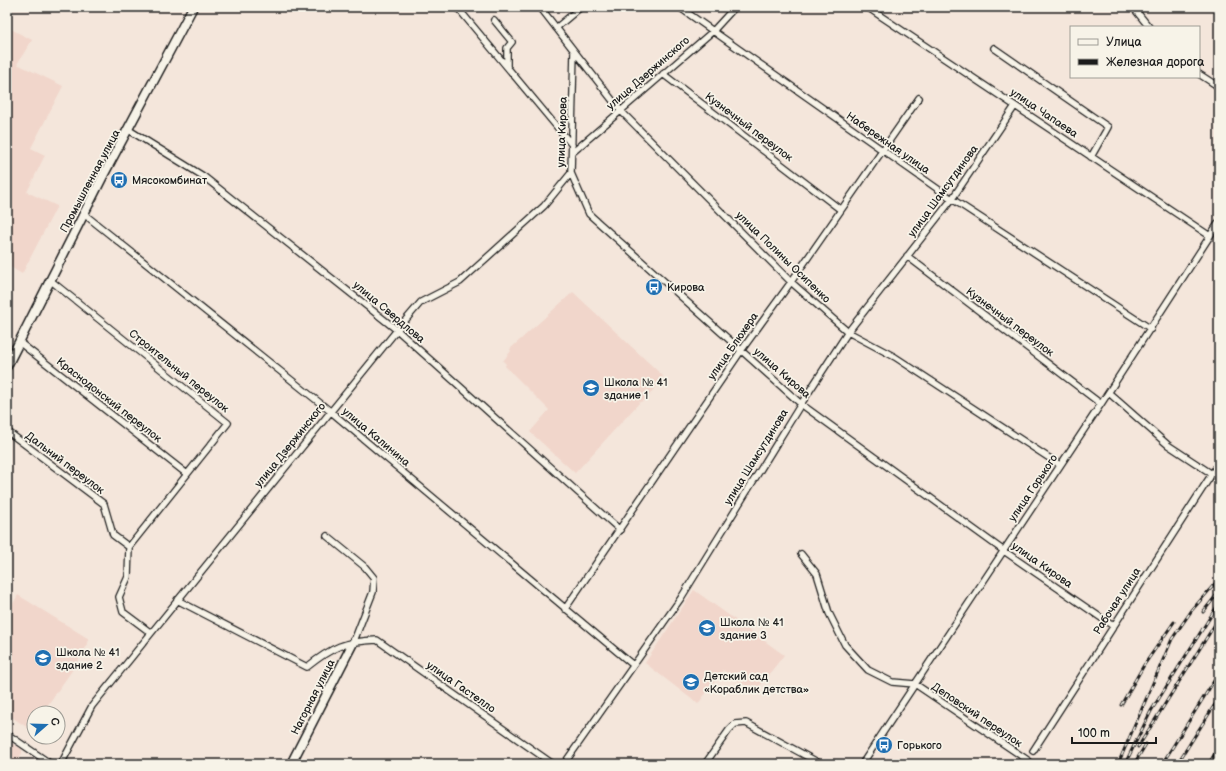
<svg xmlns="http://www.w3.org/2000/svg" width="1226" height="771" font-family="'Balsamiq Sans',sans-serif">
	<style>
		.built { fill: #f1d6cb }
		.lines { fill: none; stroke-linecap: round; stroke-linejoin: round }
		.street-casing { stroke: #1c1c1c; stroke-width: 8 }
		.secondary-casing { stroke: #1c1c1c; stroke-width: 11 }
		.street { stroke: #f7f3e8; stroke-width: 5.5 }
		.secondary { stroke: #f7f3e8; stroke-width: 8 }
		.rail-casing { stroke: #1c1c1c; stroke-width: 3 }
		.rail { stroke: #f7f3e8; stroke-width: 1.5; stroke-dasharray: 4.5; stroke-linecap: butt }
		.labels { text-anchor: middle; dominant-baseline: central; stroke-width: 3.5; stroke-linejoin: round; paint-order: stroke }
		.street-label { font-size: 11px; fill: #1c1c1c; stroke: #f7f3e8 }
		.poi-label { font-size: 11px; fill: #1c1c1c; stroke: #f7f3e8; text-anchor: start }
	</style>
	<rect width="100%" height="100%" fill="#f4e6db"/>
	<filter id="ink" filterUnits="userSpaceOnUse"><feTurbulence type="fractalNoise" baseFrequency=".025" numOctaves="2"/><feDisplacementMap in="SourceGraphic" scale="8" xChannelSelector="R" yChannelSelector="G"/><feConvolveMatrix kernelMatrix="1 2 1 2 8 2 1 2 1" color-interpolation-filters="sRGB"/></filter>
	<g filter="url(#ink)">
		<path class="built" d="M7,27L32,40L17,64L63,86L31,148L45,155L27,192L57,206L22,274L7,265Z
			M573,292L663,376L646,400L640,402L575,473L530,432L549,410L505,366L506,364L503,361L511,351L510,349Z
			M694,590L784,655L755,692L723,670L698,704L645,663Z
			M18,595L89,639L87,642L88,644L71,672L42,713H34V726L31,730L7,714V614Z
			M7,741L22,749V753L16,764H7Z"/>
		<g class="lines">
			<g class="street-casing">
				<path id="street" d="M457,7L572,145
					M540,7L620,110L791,282L848,332L895,357L1060,465
					M679,7L952,199L1151,329
					M867,7L1210,236
					M1133,7L1149,27
					M494,20L512,42L507,48V66
					M556,28L581,7
					M994,48L1108,127L1091,157
					M574,51L571,173L589,214L801,404L1004,551L1113,626
					M663,74L841,210
					M1199,74L1219,87
					M129,130L203,176L397,330L620,530
					M572,153L713,31L735,7
					M84,214L330,411L633,665
					M907,256L1101,404
					M50,280L228,423L129,547
					M19,342L187,474
					M1109,393L1168,445L1212,474
					M7,431L104,504L113,535L129,547L128,577L119,597L123,612L151,633
					M327,536L365,567L374,578L373,592L354,641
					M801,554L817,574L829,613L845,645L868,670L892,682L915,684L1029,761L1027,764
					M177,600L307,667C332,647 345,641 377,640L553,764
					M565,609L741,351L791,282L919,98
					M7,734L51,764
					M1033,751L1219,463
					M61,764L92,706L397,330L421,302L460,282L544,206L571,173
					M564,764L681,598L801,404L848,332L952,199L1015,106
					M705,764L729,730L735,724L746,723L821,764
					M862,764L1101,404L1219,222"/>
			</g>
			<g class="secondary-casing">
				<path id="secondary" d="M7,366L104,174L193,7
					M291,764L354,641"/>
			</g>
			<use href="#street" class="street"/>
			<use href="#secondary" class="secondary"/>
			<g class="rail-casing">
				<path id="rail" d="M1203,612L1219,592
					M1121,705L1144,665L1174,622
					M1138,747L1219,618
					M1210,762L1219,746
					M1118,764L1172,639L1192,610L1219,579
					M1125,764L1151,711L1219,603
					M1134,764L1146,744
					M1162,764L1219,673
					M1177,764L1219,698"/>
			</g>
			<use href="#rail" class="rail"/>
		</g>
	</g>
	<defs>
		<g id="bus-disc" transform="scale(0.9)"><circle r="9.5" fill="#1f6fb2" stroke="#f7f3e8"/><path d="M-5-6H5V4H4V6H2V4H-2V6H-4V4H-5ZM-3.5-4V0h7V-4ZM-3.5 1.2v1.5H-2V1.2ZM2 1.2v1.5H3.5V1.2Z" fill="#fff"/></g>
		<g id="school-disc" transform="scale(0.9)"><circle r="9.5" fill="#1f6fb2" stroke="#f7f3e8"/><path d="M0-5L7-2L0 1L-7-2ZM-4 1L0 2.5L4 1V4Q0 6-4 4Z" fill="#fff"/></g>
	</defs>
	<g fill-rule="evenodd">
		<use href="#bus-disc" x="119" y="180"/>
		<use href="#bus-disc" x="654" y="287"/>
		<use href="#school-disc" x="591" y="388"/>
		<use href="#school-disc" x="707" y="628"/>
		<use href="#school-disc" x="43" y="658"/>
		<use href="#school-disc" x="691" y="682"/>
		<use href="#bus-disc" x="884" y="745"/>
	</g>
	<g class="labels">
		<g class="street-label">
			<text transform="translate(648 73) rotate(-41)">улица Дзержинского</text>
			<text transform="translate(1044 113) rotate(34)">улица Чапаева</text>
			<text transform="translate(749 127) rotate(37)">Кузнечный переулок</text>
			<text transform="translate(562 132) rotate(-88)">улица Кирова</text>
			<text transform="translate(888 143) rotate(35)">Набережная улица</text>
			<text transform="translate(90 181) rotate(-62)">Промышленная улица</text>
			<text transform="translate(943 191) rotate(-54)">улица Шамсутдинова</text>
			<text transform="translate(783 257) rotate(44)">улица Полины Осипенко</text>
			<text transform="translate(389 312) rotate(40)">улица Свердлова</text>
			<text transform="translate(1010 322) rotate(37)">Кузнечный переулок</text>
			<text transform="translate(733 346) rotate(-55)">улица Блюхера</text>
			<text transform="translate(179 371) rotate(39)">Строительный переулок</text>
			<text transform="translate(782 373) rotate(41)">улица Кирова</text>
			<text transform="translate(109 400) rotate(38)">Краснодонский переулок</text>
			<text transform="translate(376 437) rotate(40)">улица Калинина</text>
			<text transform="translate(290 445) rotate(-51)">улица Дзержинского</text>
			<text transform="translate(756 457) rotate(-58)">улица Шамсутдинова</text>
			<text transform="translate(65 463) rotate(37)">Дальний переулок</text>
			<text transform="translate(1033 488) rotate(-56)">улица Горького</text>
			<text transform="translate(1042 565) rotate(35)">улица Кирова</text>
			<text transform="translate(1117 601) rotate(-57)">Рабочая улица</text>
			<text transform="translate(461 687) rotate(35)">улица Гастелло</text>
			<text transform="translate(313 697) rotate(-63)">Нагорная улица</text>
			<text transform="translate(977 715) rotate(34)">Деповский переулок</text>
		</g>
		<g class="poi-label">
			<text x="132" y="180">Мясокомбинат</text>
			<text x="667" y="287">Кирова</text>
			<text x="604" y="382">Школа № 41<tspan x="604" dy="13">здание 1</tspan></text>
			<text x="720" y="622">Школа № 41<tspan x="720" dy="13">здание 3</tspan></text>
			<text x="56" y="652">Школа № 41<tspan x="56" dy="13">здание 2</tspan></text>
			<text x="704" y="676">Детский сад<tspan x="704" dy="13">«Кораблик детства»</tspan></text>
			<text x="897" y="745">Горького</text>
		</g>
	</g>
	<rect width="1226" height="771" fill="none" stroke="#f7f3e8" stroke-width="24"/>
	<rect x="12" y="12" width="1202" height="747" fill="none" stroke="#1c1c1c" stroke-width="1.5" filter="url(#ink)"/>
	<rect x="1070" y="26" width="130" height="52" fill="#f7f3e8" stroke="#9f9d96"/>
	<rect x="1078" y="39" width="20" height="6" fill="#f7f3e8" stroke="#9f9d96"/>
	<text x="1106" y="46" font-size="12" fill="#1c1c1c">Улица</text>
	<rect x="1078" y="59" width="20" height="6" fill="#1c1c1c" stroke="#9f9d96"/>
	<text x="1106" y="66" font-size="12" fill="#1c1c1c">Железная дорога</text>
	<g transform="translate(46 725) rotate(70)"><circle r="19" fill="#f7f3e8" stroke="#9f9d96"/>
	<path d="M0-3L7 15L0 10L-7 15Z" fill="#1f6fb2"/>
	<text y="-6" font-size="11" font-weight="bold" text-anchor="middle" fill="#1c1c1c">С</text>
	</g>
	<path d="M1072 737v6h84v-6" fill="none" stroke="#1c1c1c" stroke-width="2"/>
	<text x="1078" y="737" font-size="12" fill="#1c1c1c" stroke="#f7f3e8" stroke-width="3" paint-order="stroke">100 m</text>
</svg>
